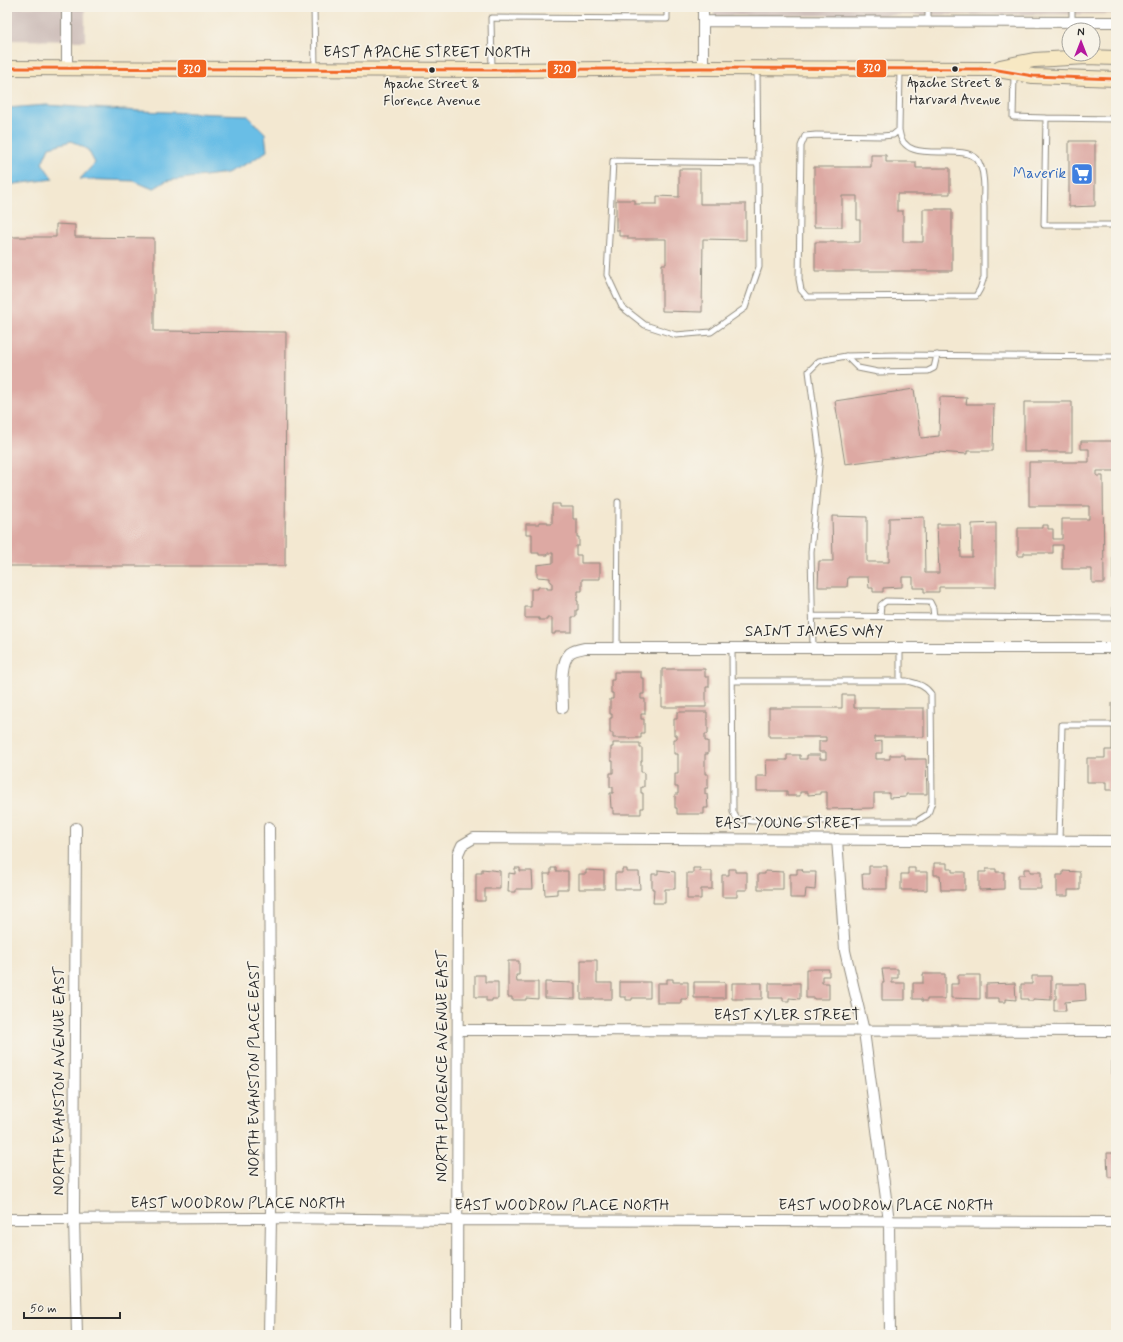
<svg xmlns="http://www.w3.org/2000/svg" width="1123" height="1342" font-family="Mynerve,sans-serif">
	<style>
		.industrial { fill: #cfc0bb }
		.water { fill: #69bee6; stroke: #4a7488 }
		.building { fill: #dda9a3 }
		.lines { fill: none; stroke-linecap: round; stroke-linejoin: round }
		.service-casing { stroke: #8f8a7e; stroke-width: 7 }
		.minor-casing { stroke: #8f8a7e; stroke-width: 12 }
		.secondary-casing { stroke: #8f8a7e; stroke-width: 16 }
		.service { stroke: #fff; stroke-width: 5 }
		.minor { stroke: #fff; stroke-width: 10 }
		.secondary { stroke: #f7e8c3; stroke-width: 14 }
		.bus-1-casing { stroke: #f7f3e8; stroke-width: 6 }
		.bus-1 { stroke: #f26522; stroke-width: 3 }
		.bus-dot { fill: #2b2b2b; stroke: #f7f3e8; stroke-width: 1.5 }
		.labels { text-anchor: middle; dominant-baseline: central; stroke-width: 3.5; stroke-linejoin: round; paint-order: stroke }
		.bus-label { font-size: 14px; fill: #2b2b2b; stroke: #f7f3e8 }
		.street-label { font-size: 15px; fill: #2b2b2b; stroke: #f7f3e8 }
		.shop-label { font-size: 15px; fill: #366cbe; stroke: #f7f3e8; text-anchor: end }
		.line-badge { stroke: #f7f3e8; stroke-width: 1.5 }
		.badge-label { font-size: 11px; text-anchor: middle; font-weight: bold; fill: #fff }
	</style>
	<rect width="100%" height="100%" fill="#f7f3e8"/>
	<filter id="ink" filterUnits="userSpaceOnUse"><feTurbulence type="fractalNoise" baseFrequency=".025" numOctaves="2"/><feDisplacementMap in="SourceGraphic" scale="8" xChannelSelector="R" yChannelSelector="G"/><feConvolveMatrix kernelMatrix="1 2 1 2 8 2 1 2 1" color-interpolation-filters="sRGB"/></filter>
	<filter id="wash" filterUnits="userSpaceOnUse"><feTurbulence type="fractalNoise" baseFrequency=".012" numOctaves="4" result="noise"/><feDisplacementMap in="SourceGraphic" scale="16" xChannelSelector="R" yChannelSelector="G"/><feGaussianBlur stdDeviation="0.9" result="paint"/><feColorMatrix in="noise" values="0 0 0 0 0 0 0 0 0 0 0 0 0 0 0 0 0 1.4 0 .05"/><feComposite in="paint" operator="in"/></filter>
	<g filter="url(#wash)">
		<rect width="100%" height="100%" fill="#f3e8d1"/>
		<path class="industrial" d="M7,7H85V41L7,40Z
			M714,7H1116V14L714,16Z"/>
		<path class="water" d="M46,105L139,111L247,115L265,133L267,151L250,162L227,173L166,181L153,189L134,181L80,179L95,163L88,150L72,141L49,147L42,163L53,179L7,185V108Z"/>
		<g id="blocks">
			<path class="building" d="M1069,141H1095V206L1069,207Z
				M871,155H886V162H916V168H950V194H897V211H903V242H923V209H952V271H815V242H860V220H857V196H842V227H814V167H871Z
				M679,169H700V204H746V240L703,239L702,312L662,311V264H666V239H628V236H619V230H616V200H635V204H657V196L679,197Z
				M56,224L75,225V237L154,238V331L286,332L285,566H7V237H56Z
				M914,389L921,438L939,436L940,397L967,398L966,404H994L993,451H967V454L936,452L845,464L835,401Z
				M1024,402H1072V452H1024Z
				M1081,441H1116V471H1097V476H1103L1104,583H1092V569H1062V545H1053V553H1024V556H1018V528H1042V525H1048V529H1053V539H1062V519H1089V506H1029V462H1089V449H1081Z
				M552,504H560V507H573V519H577V537H579V546H576V555H581V563H600V579H582V591H578V597H577V601H578V610H576V617H572V632H555V634H552V618H547V620H539V618H525V607H531V589H538V587H547V589H552V582H550V578L537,577V565L553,563V553H548V555H539V553H532V534H526V524H539V522H548V524H552Z
				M832,516L867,517V562H889V518L924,517L925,573H939L937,524H960L961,557H972V524L996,523V587H939V592H924V588H913V577H902V587L883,588V592H873V588H869L868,577H848L847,587H818L819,561H833Z
				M662,669H705V677H709V687H706V707H662Z
				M614,672H641V678H644V694H641V699H645V714H641V719H644V733H641V738H613V733H610V718H612V714H610V699H613V693H611V680H614Z
				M842,695H854V708H924V737H875V742L882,741V753H876V759H890V755H905V759H926L927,794H906V797L889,798V793H874V808L827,809V792H820V794L808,795V792H800V796H787V791H757V776H767L766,760H787V755H800V759H807V755H820V759H826V752H819V741H826V737H769V708H842Z
				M1112,703H1116V790H1106V782H1087V758H1105V750H1112Z
				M677,712H707V719H708V734H705V741H708V754H705V774H708V788H705V794H707L708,808H704V814H677V808H675V794H678V787H675V774H678V754H674V739H677V735H674V719H677Z
				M613,743H640V748H642V761H641V772H644V787H641V793H643V808H641V814H613V808H611L610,793H613V787H610V773H613V761H611V747H613Z
				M934,863H947V869H952V872H965V890H941L940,875H934Z
				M869,866H887V889H863L862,874H869Z
				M515,868H520V871H532L533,889H516V892H508L509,873L515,874Z
				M551,868H556V871H568V889H557V894L545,895L544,874H551Z
				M693,868H700V871H712V889H701V899H687V873H693Z
				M908,868H915V872H927V890H901V874H908Z
				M482,869L500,871V889H485V901H476V873H482Z
				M622,869H627V872H639L640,889H615V873H622Z
				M729,869H735V872H747V890H737V897H722V875H729Z
				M797,869H802L803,872H816L815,890L806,889L805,898H790V874H797Z
				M986,869H996V872H1004V889L979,890V872H986Z
				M1024,869H1030V872H1041V889H1018V875H1024Z
				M586,870L604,871V889H579V874H586Z
				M658,870L675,872V889H665V903H653L654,889H652V874H658Z
				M765,871L783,872V889H758V874H765Z
				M1063,871L1080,872V890H1068V896H1057V875H1063Z
				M581,960H597V983H612V999H581Z
				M508,961H519V975H516L517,982H538V999L526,998V1000H512V997H508Z
				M806,969H829V976H822V983H829V999H814V998H806Z
				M882,969H898V978H892V983H905V1000H882V983H884Z
				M923,974H945V999H927V1001H922V999H913V983H923Z
				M475,975H485V982H498V999H492V1001H486V997H475Z
				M958,975H980V999L951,998V984H958Z
				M1032,976H1051V1000L1033,999V1001H1028V999H1021V984H1032Z
				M667,979H673V982H688V999H681V1003H657V983H667Z
				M545,982L575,983V999L545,998Z
				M620,982H650V998H632V1000H626V997H620Z
				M694,982H725V998H694Z
				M732,983H762V999H732Z
				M769,983H800V999L789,998V1001H783V998H769Z
				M1015,983L1016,1000L1006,999V1002H999V998H986V984Z
				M1056,984H1085L1086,1000L1065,1002L1066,1011H1054V999H1056Z
				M1112,1061H1116V1077H1112Z
				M1107,1153H1116V1177H1108Z"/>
		</g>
	</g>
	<g filter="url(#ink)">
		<use href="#blocks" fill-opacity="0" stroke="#8f8a7e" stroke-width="1"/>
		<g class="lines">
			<g class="service-casing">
				<path id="service" d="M314,7L315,69
					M928,7V21
					M1072,7V21
					M492,69L491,18L667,19V7
					M757,69L759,267L745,308L711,332L676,335L645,325L622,307L607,275L613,161L757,163
					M1014,75L1013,117L1046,118L1044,225H1116
					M1046,118L1116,119
					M899,130L893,135L882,136L816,135L805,136L801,146L799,279L801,290L807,297L976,296L980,289L984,277C984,254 984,230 984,207C983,197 985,186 983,176C983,172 980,163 977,159C960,141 903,168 899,130L900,70
					M846,356L858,368L878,372L928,371L934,368L937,355
					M813,616L1116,618V554
					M880,616L881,605L886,601L930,602L933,608L934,617
					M732,647L733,812L737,819L752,821H917L928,814L932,802L931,694C925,685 917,684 907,681H733
					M813,647L811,552L820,455L809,371L819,361L846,356L898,355L1116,357
					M617,648L618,502
					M900,681V647
					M1059,841L1062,725H1112"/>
			</g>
			<g class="minor-casing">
				<path id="minor" d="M703,21L1116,22
					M67,68V7
					M703,68V7
					M563,708C563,693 559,663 570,653C574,650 580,649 585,648H1116
					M76,828L74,1219L77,1335
					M837,839L845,951L864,1031L889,1221L890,1335
					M458,1030L1116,1031
					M7,1219L271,1218L457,1220L1116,1222
					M269,1335L271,1218L269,827
					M457,1335L458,854L462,845L474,838L1116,841"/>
			</g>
			<g class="secondary-casing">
				<path id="secondary" d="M1000,67L1034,60L1087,57L1116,58
					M7,68L492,70L703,68L992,69L1033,76L1116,79"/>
			</g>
			<use href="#service" class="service"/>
			<use href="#minor" class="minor"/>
			<use href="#secondary" class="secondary"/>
			<g class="bus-1-casing">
				<path id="bus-1" d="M7,68L492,70L703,68L992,69L1033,76L1116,79"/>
			</g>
			<use href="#bus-1" class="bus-1"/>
		</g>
	</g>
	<defs>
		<g id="supermarket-square" transform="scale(1.15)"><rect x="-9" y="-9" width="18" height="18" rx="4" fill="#3f7fe0" stroke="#f7f3e8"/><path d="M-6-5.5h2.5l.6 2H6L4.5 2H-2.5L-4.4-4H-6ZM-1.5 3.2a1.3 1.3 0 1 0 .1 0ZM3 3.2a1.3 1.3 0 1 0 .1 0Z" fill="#fff"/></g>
	</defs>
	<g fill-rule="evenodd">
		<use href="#supermarket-square" x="1082" y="174"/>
	</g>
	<g class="bus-dot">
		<circle cx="955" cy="69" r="3.5"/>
		<circle cx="432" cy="70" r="3.5"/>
	</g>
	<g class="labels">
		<g class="bus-label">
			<text x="955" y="83">Apache Street &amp;<tspan x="955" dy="17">Harvard Avenue</tspan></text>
			<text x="432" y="84">Apache Street &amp;<tspan x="432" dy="17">Florence Avenue</tspan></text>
		</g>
		<g class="street-label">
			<text x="427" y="53">EAST APACHE STREET NORTH</text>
			<text x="814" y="632">SAINT JAMES WAY</text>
			<text x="788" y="824">EAST YOUNG STREET</text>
			<text x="787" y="1016">EAST XYLER STREET</text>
			<text transform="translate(443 1066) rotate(-90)">NORTH FLORENCE AVENUE EAST</text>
			<text transform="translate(255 1069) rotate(-90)">NORTH EVANSTON PLACE EAST</text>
			<text transform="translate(60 1081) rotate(-90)">NORTH EVANSTON AVENUE EAST</text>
			<text x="238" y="1204">EAST WOODROW PLACE NORTH</text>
			<text x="562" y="1206">EAST WOODROW PLACE NORTH</text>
			<text x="886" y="1206">EAST WOODROW PLACE NORTH</text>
		</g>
		<g class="shop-label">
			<text x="1066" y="174">Maverik</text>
		</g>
	</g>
	<g class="line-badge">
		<rect x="856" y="59" width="31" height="19" rx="4" fill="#f26522"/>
		<rect x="177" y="59" width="30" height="19" rx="4" fill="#f26522"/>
		<rect x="547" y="60" width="30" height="19" rx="4" fill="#f26522"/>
	</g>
	<g class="badge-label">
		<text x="872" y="72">320</text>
		<text x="192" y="73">320</text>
		<text x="562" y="73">320</text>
	</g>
	<rect width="1123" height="1342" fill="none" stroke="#f7f3e8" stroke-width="24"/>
	<g transform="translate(1081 42)"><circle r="19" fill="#f7f3e8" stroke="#a5a39c"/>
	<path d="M0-3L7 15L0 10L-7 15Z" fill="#b5179e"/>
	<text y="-6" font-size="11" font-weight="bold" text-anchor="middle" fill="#2b2b2b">N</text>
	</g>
	<path d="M24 1312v6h96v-6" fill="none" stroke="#2b2b2b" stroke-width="2"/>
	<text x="30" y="1312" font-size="12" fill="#2b2b2b" stroke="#f7f3e8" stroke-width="3" paint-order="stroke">50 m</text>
</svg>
